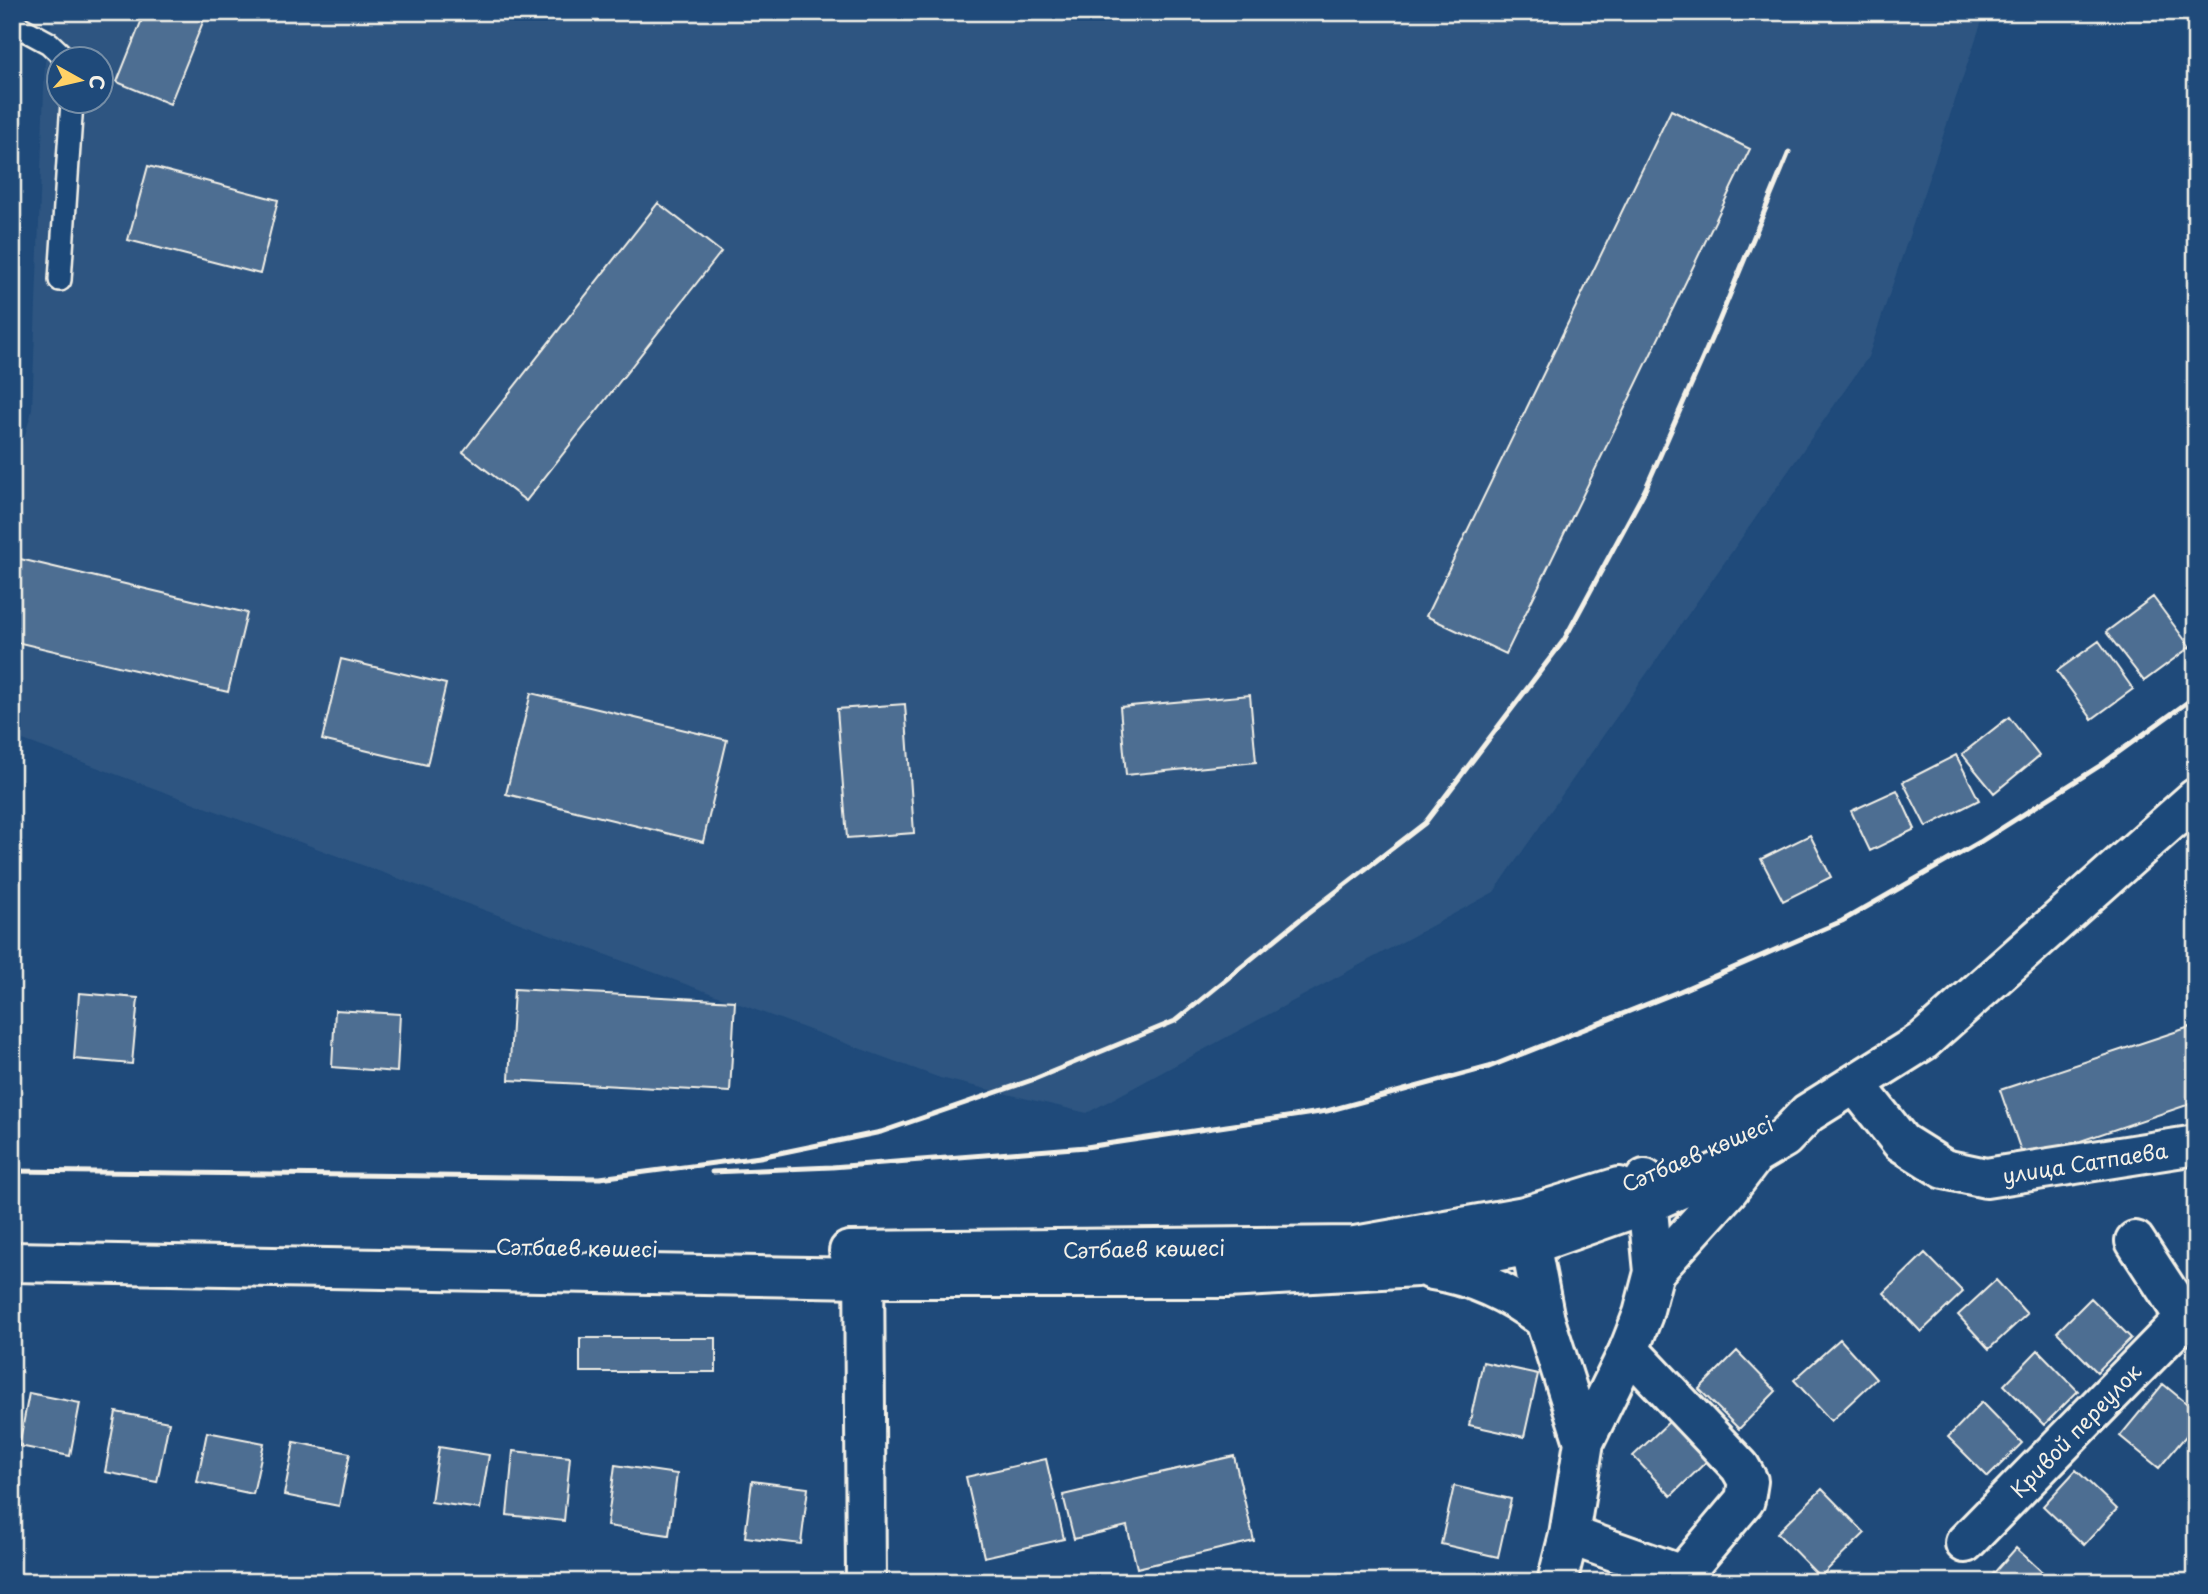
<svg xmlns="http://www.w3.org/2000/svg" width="2208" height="1594" font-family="'Playpen Sans',sans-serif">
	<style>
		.built { fill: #2d5581; fill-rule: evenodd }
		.building { fill: #4d6e92; stroke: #f4f1e8; stroke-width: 2 }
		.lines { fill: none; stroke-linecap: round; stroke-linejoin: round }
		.service-casing { stroke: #f4f1e8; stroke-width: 26 }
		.minor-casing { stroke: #f4f1e8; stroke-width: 44 }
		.secondary-casing { stroke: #f4f1e8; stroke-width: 44 }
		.primary-casing { stroke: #f4f1e8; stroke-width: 44 }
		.service { stroke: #1f4a7a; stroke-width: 21 }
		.minor { stroke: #1f4a7a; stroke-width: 38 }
		.secondary { stroke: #1f4a7a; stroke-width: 38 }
		.primary { stroke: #1f4a7a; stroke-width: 38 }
		.rail { stroke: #f4f1e8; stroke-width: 5 }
		.labels { text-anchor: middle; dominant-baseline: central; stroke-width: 5; stroke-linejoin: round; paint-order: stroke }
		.street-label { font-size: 21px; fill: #f4f1e8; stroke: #1f4a7a }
	</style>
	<rect width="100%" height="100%" fill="#1f4a7a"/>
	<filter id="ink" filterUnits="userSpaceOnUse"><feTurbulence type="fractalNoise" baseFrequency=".0143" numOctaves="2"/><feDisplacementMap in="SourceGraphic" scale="14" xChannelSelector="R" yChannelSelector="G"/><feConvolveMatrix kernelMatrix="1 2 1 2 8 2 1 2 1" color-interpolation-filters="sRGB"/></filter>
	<g filter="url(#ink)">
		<path class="built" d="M53,12H1985L1868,357L1494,892L1087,1113L940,1078L12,736V481L32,410L45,62ZM60,60H102V102H60Z"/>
		<path class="building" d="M145,12H207L170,104L117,82Z
			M1671,110L1750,149L1506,654L1426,616Z
			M148,166L278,200L260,274L128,240Z
			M658,203L721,252L526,501L463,452Z
			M16,558L247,613L228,692L12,641V573Z
			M2153,597L2190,647L2144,681L2106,632Z
			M2099,641L2133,689L2092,719L2057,671Z
			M341,659L446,684L427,765L322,740Z
			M531,693L727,740L703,842L506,794Z
			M1250,695L1256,762L1126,775L1120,707Z
			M905,704L914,833L847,838L837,709Z
			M2009,717L2039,756L1994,793L1962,754Z
			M1956,755L1979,800L1926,827L1903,782Z
			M1897,790L1915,829L1870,851L1851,811Z
			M1810,835L1831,877L1783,901L1761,859Z
			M514,989L735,1001L730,1092L509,1080Z
			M79,993L138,998L132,1064L74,1059Z
			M335,1010L400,1014L397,1072L332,1067Z
			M2196,1025V1102L2024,1160L2000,1090Z
			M1925,1253L1963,1292L1921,1332L1884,1293Z
			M1996,1280L2027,1314L1989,1349L1958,1315Z
			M2091,1298L2131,1338L2097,1372L2057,1332Z
			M580,1338H716V1372H580Z
			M1840,1339L1876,1379L1831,1421L1794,1380Z
			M2038,1350L2078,1391L2044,1425L2004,1385Z
			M1737,1351L1776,1391L1739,1429L1699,1389Z
			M1483,1362L1538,1374L1524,1437L1469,1425Z
			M2163,1384L2196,1411V1424L2159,1468L2120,1436Z
			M29,1393L80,1403L70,1456L19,1446Z
			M1982,1402L2022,1443L1988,1477L1948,1437Z
			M116,1412L169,1422L157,1482L105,1472Z
			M1671,1420L1709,1459L1671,1496L1633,1456Z
			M207,1432L264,1443L253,1494L197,1482Z
			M294,1442L350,1453L339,1506L284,1495Z
			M439,1447L489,1455L480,1509L431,1502Z
			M513,1451L570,1457L564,1521L507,1515Z
			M1234,1456L1254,1541L1137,1568L1127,1526L1074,1539L1063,1495Z
			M1046,1459L1064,1539L984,1557L966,1477Z
			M615,1465L677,1474L669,1535L607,1526Z
			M2076,1470L2117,1509L2084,1545L2043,1506Z
			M752,1481L808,1488L801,1544L745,1537Z
			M1454,1486L1511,1499L1498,1557L1441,1544Z
			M1822,1489L1865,1533L1820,1577L1777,1533Z
			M2016,1548L2050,1579L2047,1582H1986Z"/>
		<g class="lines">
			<g class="service-casing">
				<path id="service" d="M12,23L49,43L67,60
					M60,280L72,102"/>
			</g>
			<g class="minor-casing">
				<path id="minor" d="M1856,1085L1901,1142L1944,1169L1986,1178L2196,1145
					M2135,1241L2185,1318L2196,1326
					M864,1251L866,1582
					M1629,1350L1740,1467L1748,1481L1745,1500L1682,1575
					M1569,1535L1682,1575L1694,1582
					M1965,1543L2185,1318"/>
			</g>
			<g class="secondary-casing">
				<path id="secondary" d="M1525,1216L1545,1320L1584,1442
					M1557,1582L1569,1535L1584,1442L1629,1350L1643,1314L1654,1272L1645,1179"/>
			</g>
			<g class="primary-casing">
				<path id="primary" d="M849,1251L1355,1246L1525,1216L1619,1187
					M12,1262L864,1278H1227L1416,1267L1530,1245L1649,1203L1755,1155L1784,1138L1808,1113L1923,1041L2196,798
					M1432,1270C1474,1276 1511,1294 1545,1320
					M1654,1272L1729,1189L1751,1160"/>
			</g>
			<use href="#service" class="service"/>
			<use href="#minor" class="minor"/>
			<use href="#secondary" class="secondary"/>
			<use href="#primary" class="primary"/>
			<path class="rail" d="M12,1171L600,1178L760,1157L881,1132L1032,1080L1175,1021L1298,921L1425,823L1564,640L1645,490L1719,321L1789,152
				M712,1172L832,1167L1086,1147L1327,1111L1489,1067L1680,991L1842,921L1980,842L2101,765L2196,696"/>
		</g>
	</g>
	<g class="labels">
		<g class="street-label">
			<text transform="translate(1697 1153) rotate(-23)">Сәтбаев көшесі</text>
			<text transform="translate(2085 1162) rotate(-9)">улица Сатпаева</text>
			<text transform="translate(577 1247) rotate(1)">Сәтбаев көшесі</text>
			<text transform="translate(1144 1248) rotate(-1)">Сәтбаев көшесі</text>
			<text transform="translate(2075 1430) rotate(-46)">Кривой переулок</text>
		</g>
	</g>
	<rect width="2208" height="1594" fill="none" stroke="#1f4a7a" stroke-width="42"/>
	<rect x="21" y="21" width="2166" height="1552" fill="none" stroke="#f4f1e8" stroke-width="2.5" filter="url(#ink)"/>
	<g transform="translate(80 80) rotate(98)"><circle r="33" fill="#1f4a7a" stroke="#748da6" stroke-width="2"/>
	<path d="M0-5L12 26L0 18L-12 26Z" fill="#ffd166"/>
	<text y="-10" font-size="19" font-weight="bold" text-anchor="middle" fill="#f4f1e8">С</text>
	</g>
</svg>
